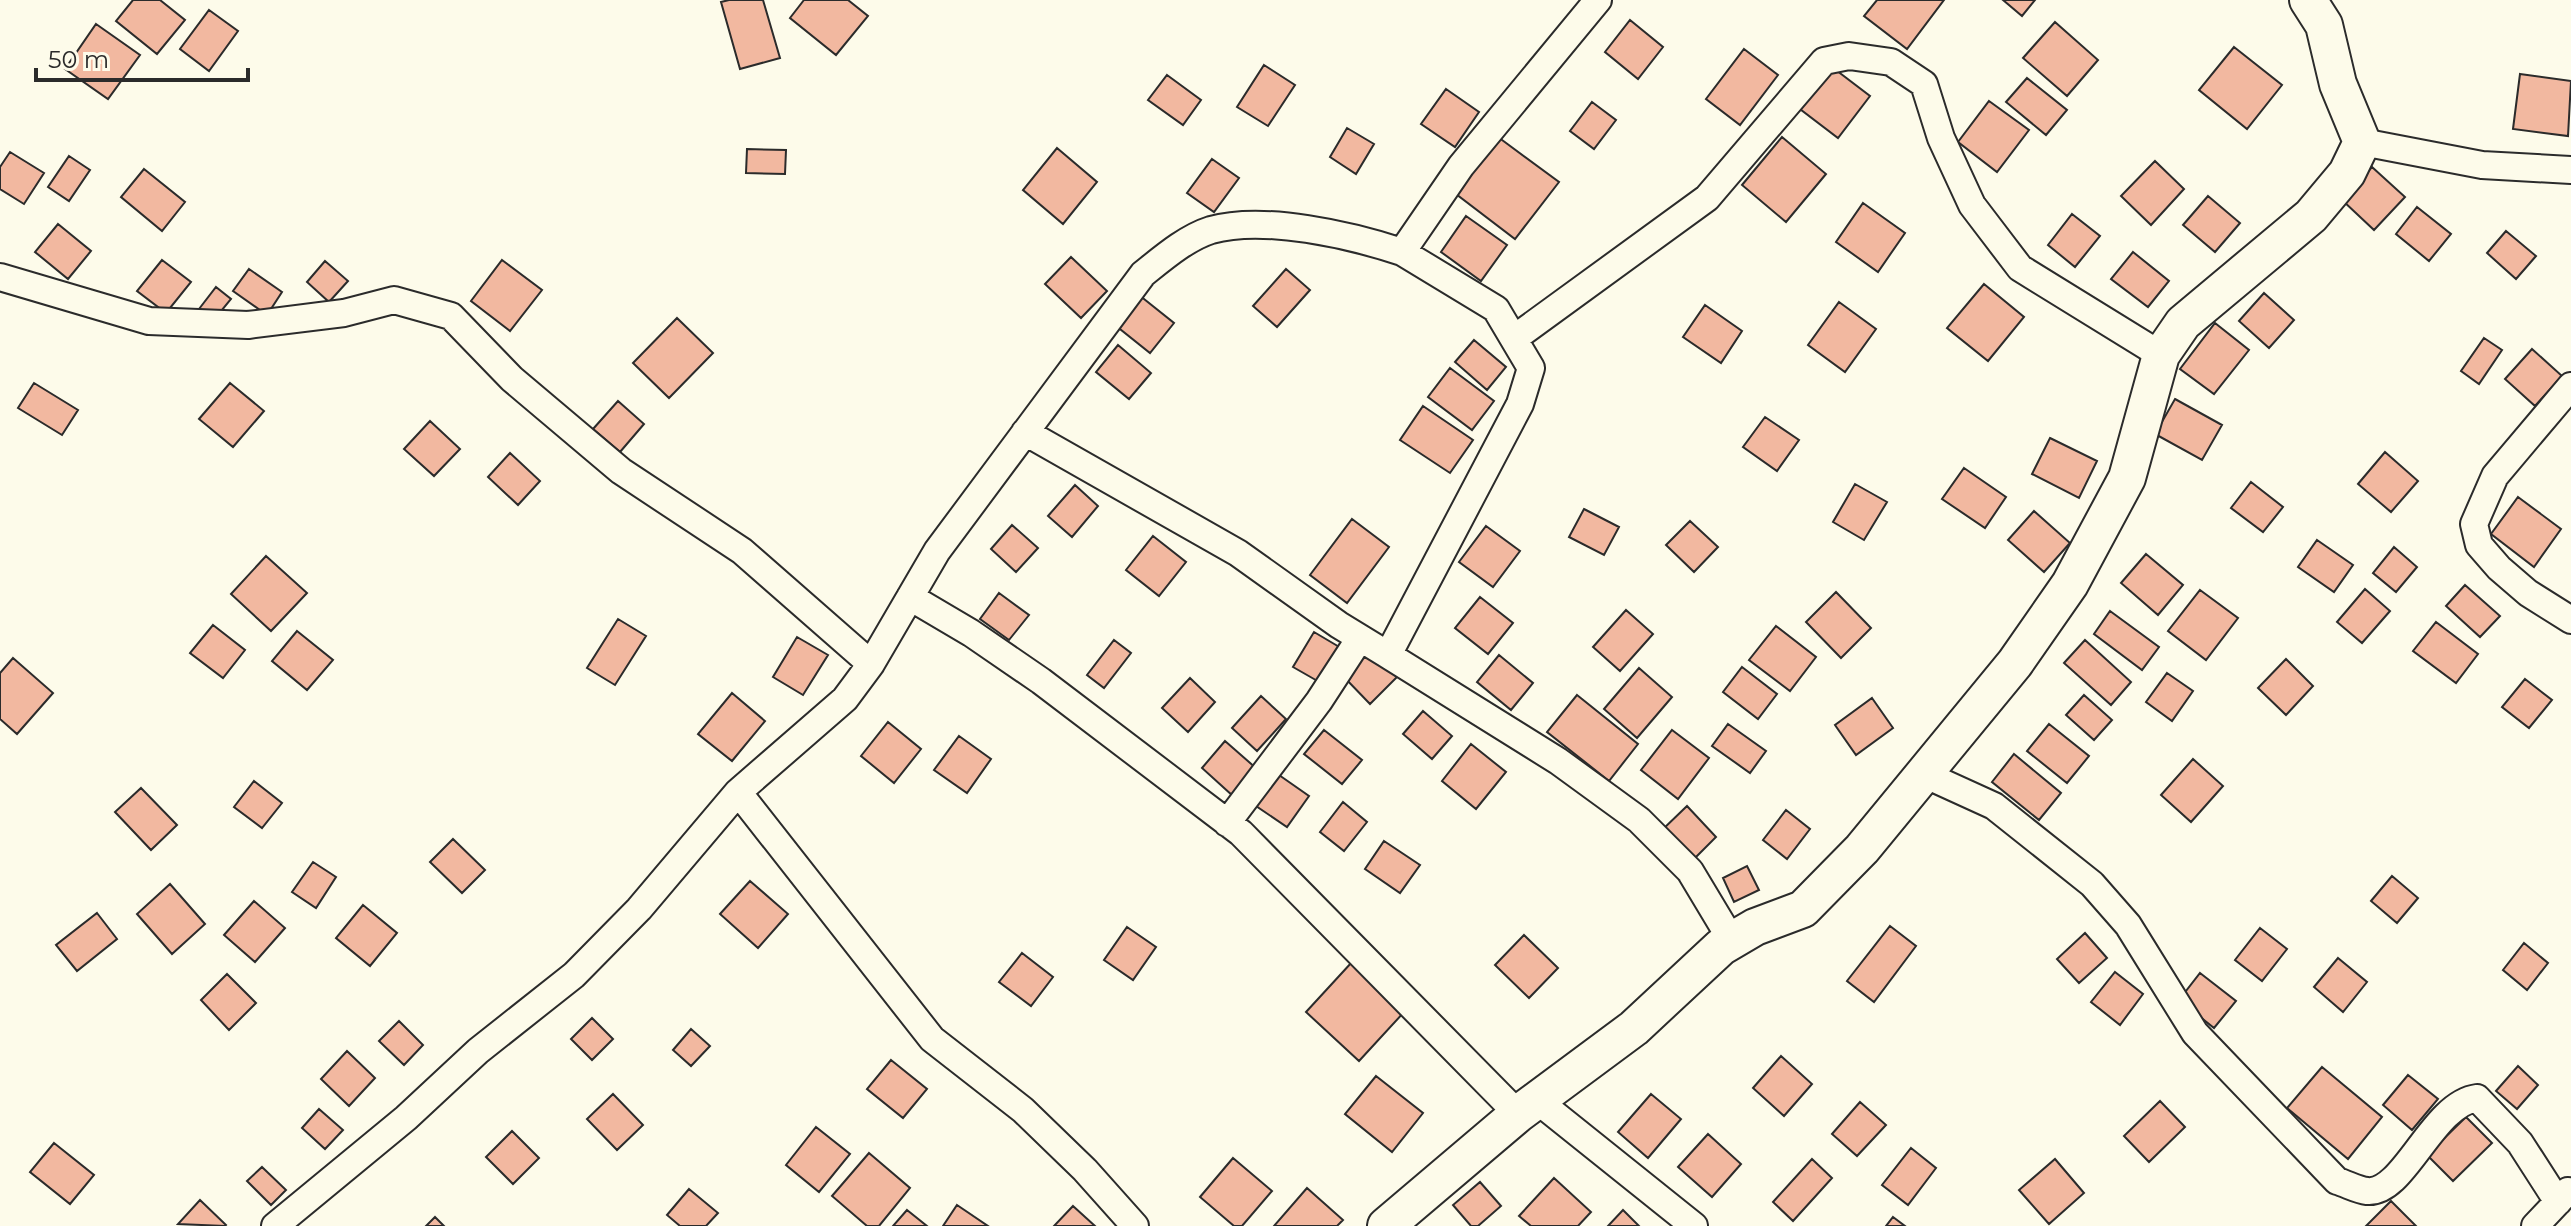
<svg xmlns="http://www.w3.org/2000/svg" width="2571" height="1226" font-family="Montserrat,sans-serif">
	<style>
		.building { fill: #f2b8a0; stroke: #2b2b2b; stroke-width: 2 }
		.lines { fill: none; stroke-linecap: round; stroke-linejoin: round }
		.minor-casing { stroke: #2b2b2b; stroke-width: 30 }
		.secondary-casing { stroke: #2b2b2b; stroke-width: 40 }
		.minor { stroke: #fdfbea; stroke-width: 26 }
		.secondary { stroke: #fdfbea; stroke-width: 36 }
	</style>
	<rect width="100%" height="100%" fill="#fdfbea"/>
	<path class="building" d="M133,0H160L185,20L157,54L116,21Z
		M729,0H763L780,58L740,69L721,2Z
		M804,0H848L868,16L836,55L790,18Z
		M1877,0H1944L1907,49L1864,16Z
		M2003,0H2035L2022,16Z
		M209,10L238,31L209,71L180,49Z
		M1630,20L1663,47L1638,79L1605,52Z
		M2055,22L2098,60L2067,96L2023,58Z
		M96,24L140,55L108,99L65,69Z
		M2234,47L2282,85L2247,129L2199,90Z
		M1744,49L1778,75L1740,125L1706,99Z
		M1828,64L1870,96L1838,138L1796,106Z
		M1264,65L1295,85L1268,126L1237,107Z
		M2520,74L2571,81L2568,136L2513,129Z
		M1167,75L1201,100L1183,125L1148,100Z
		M2027,78L2067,110L2046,135L2006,102Z
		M1446,89L1479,112L1455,147L1421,124Z
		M1989,101L2029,130L1997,172L1958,142Z
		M1592,102L1616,120L1594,149L1570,131Z
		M1347,128L1374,144L1356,174L1330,157Z
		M1498,137L1559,182L1515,239L1456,194Z
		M1782,137L1826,174L1786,222L1742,185Z
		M1057,148L1097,182L1063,224L1023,190Z
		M747,149L786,150L785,174L746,173Z
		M10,152L44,173L24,204L0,189V167Z
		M69,156L90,170L69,201L48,187Z
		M1212,159L1239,178L1214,212L1187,193Z
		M2155,161L2184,189L2151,225L2121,196Z
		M2372,167L2405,197L2374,230L2342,200Z
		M144,169L185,202L162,231L121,197Z
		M2208,196L2240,223L2215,252L2183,225Z
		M1863,203L1905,233L1878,272L1836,242Z
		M2417,207L2451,234L2429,261L2396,234Z
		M2072,214L2100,236L2075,267L2048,245Z
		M1466,216L1507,245L1481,281L1441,252Z
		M58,224L91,251L68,279L35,252Z
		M2506,231L2536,256L2516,279L2487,253Z
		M2133,252L2169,281L2148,307L2111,279Z
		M1071,257L1107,291L1081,318L1045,284Z
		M162,260L191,282L166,313L137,291Z
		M502,260L542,290L510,331L471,301Z
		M325,261L348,281L329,302L307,282Z
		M249,269L282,292L267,315L233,291Z
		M1286,269L1310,290L1277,327L1253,306Z
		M1984,284L2024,317L1988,361L1947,328Z
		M216,287L231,299L213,321L199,309Z
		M2264,293L2294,320L2269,348L2239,321Z
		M1139,295L1174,323L1150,353L1115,325Z
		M1839,302L1876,329L1845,372L1808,345Z
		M1705,305L1742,331L1721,363L1683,337Z
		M677,318L713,353L669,398L633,363Z
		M2215,323L2249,350L2214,394L2180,369Z
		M2484,338L2502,350L2479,384L2461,371Z
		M1474,340L1506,367L1487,390L1455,362Z
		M1118,345L1151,373L1129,399L1096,372Z
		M2532,349L2562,376L2535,406L2505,379Z
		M1450,368L1494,401L1472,430L1428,397Z
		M34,383L78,410L62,435L18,408Z
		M230,383L264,411L233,447L199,419Z
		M2175,399L2222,425L2202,460L2155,434Z
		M618,401L644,424L620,452L593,429Z
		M1423,406L1473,440L1450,473L1400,440Z
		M1765,417L1799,440L1777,471L1743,447Z
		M430,421L460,449L434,476L404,449Z
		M2050,438L2097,461L2079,498L2032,474Z
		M2385,452L2418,481L2391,512L2358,484Z
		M510,453L540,481L518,505L488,477Z
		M1964,468L2006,497L1985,528L1942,499Z
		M2251,482L2283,507L2263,532L2231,508Z
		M1855,484L1887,502L1864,540L1833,522Z
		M1075,485L1098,506L1072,537L1048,516Z
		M2518,497L2561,529L2534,567L2491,534Z
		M1584,509L1619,527L1604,555L1569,537Z
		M2034,511L2070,543L2044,572L2008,540Z
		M1352,519L1389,547L1347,603L1310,575Z
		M1690,521L1718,547L1694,572L1666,545Z
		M1012,525L1038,548L1016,572L991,549Z
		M1486,526L1520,551L1493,587L1459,562Z
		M1153,536L1186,562L1159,596L1126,570Z
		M2317,540L2353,565L2334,592L2298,567Z
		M2394,547L2417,567L2396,592L2373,573Z
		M2146,554L2183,585L2158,615L2121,583Z
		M266,556L307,593L271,631L231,594Z
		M2465,585L2500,616L2480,637L2446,606Z
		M2365,589L2390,611L2362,643L2337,622Z
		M2200,590L2238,618L2206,660L2168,631Z
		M1836,592L1871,628L1841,658L1806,622Z
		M999,593L1029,615L1009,640L980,619Z
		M1480,597L1513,623L1488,654L1455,628Z
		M1626,610L1653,634L1620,671L1593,647Z
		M2110,611L2159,647L2142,670L2094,634Z
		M618,619L646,636L615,685L587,668Z
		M2436,622L2478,654L2456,683L2413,651Z
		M213,625L245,650L223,678L190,653Z
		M1776,626L1816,657L1790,691L1749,660Z
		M297,631L333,660L307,690L272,661Z
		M1314,632L1341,648L1321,683L1293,667Z
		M797,637L828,655L803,695L773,677Z
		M1114,640L1131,653L1104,688L1087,675Z
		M2085,640L2131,682L2111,705L2064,663Z
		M1370,649L1397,677L1370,704L1343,676Z
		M1499,655L1533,683L1511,710L1477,682Z
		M13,658L53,693L17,734L0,719V673Z
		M2286,659L2313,686L2286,715L2258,688Z
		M1742,667L1777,694L1758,719L1723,692Z
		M1639,668L1672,697L1637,738L1604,709Z
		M2167,673L2193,691L2172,721L2146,702Z
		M1190,678L1215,702L1188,732L1162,708Z
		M2525,679L2552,700L2529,728L2502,707Z
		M732,693L765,721L732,761L698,734Z
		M1577,695L1638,744L1609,781L1547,732Z
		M2084,695L2112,720L2094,740L2066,715Z
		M1261,696L1286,719L1257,751L1232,728Z
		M1872,698L1893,728L1856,755L1835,725Z
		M1423,711L1452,736L1432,759L1403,734Z
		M888,722L921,749L894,783L861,756Z
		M1728,724L1766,751L1750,773L1712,746Z
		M2049,724L2089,756L2067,783L2027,751Z
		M1324,730L1362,760L1342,784L1304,754Z
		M1672,730L1709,758L1678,799L1641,770Z
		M959,736L991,759L967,793L934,770Z
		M1225,741L1257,769L1233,796L1202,768Z
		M1471,744L1506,772L1476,809L1442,781Z
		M2014,754L2061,793L2039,820L1992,782Z
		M2193,759L2223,786L2191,822L2161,795Z
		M1279,775L1309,796L1287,827L1256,806Z
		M254,781L282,803L262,828L234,807Z
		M141,788L177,825L151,850L115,812Z
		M1343,802L1367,822L1344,851L1320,832Z
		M1687,806L1716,837L1690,863L1660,832Z
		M1786,810L1810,829L1787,859L1763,840Z
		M453,839L485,870L462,893L430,862Z
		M1384,841L1420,865L1400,893L1365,869Z
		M313,862L336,877L316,908L292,892Z
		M1747,866L1759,890L1734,902L1723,878Z
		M2392,876L2418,898L2397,923L2371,901Z
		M750,881L788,914L758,948L720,914Z
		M170,884L205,924L172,954L137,914Z
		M254,901L285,928L255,962L224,935Z
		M363,905L397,933L370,966L336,938Z
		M97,913L117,939L77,971L56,945Z
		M1890,926L1916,946L1874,1002L1847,981Z
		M1127,927L1156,947L1133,980L1104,960Z
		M2260,928L2287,949L2262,981L2235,960Z
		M2085,933L2107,958L2079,983L2057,959Z
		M1524,935L1558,968L1529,998L1495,965Z
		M2524,943L2548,963L2527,990L2503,970Z
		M1022,953L1053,977L1031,1006L999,982Z
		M2338,958L2367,982L2343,1012L2314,987Z
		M1352,962L1405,1011L1359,1061L1306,1012Z
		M2115,972L2143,994L2120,1025L2091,1002Z
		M2200,973L2236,1001L2214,1028L2179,1000Z
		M227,974L256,1003L229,1030L201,1000Z
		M592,1018L613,1039L592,1060L571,1039Z
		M399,1021L423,1045L404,1065L379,1041Z
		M691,1029L710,1046L691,1066L673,1050Z
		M347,1051L375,1078L349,1106L321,1079Z
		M1781,1056L1812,1084L1784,1116L1753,1088Z
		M891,1060L927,1089L903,1118L867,1089Z
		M2518,1066L2538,1085L2517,1109L2496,1091Z
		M2322,1067L2382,1117L2348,1159L2287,1108Z
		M2408,1075L2438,1099L2412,1130L2383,1105Z
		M1376,1076L1423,1113L1392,1152L1345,1114Z
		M613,1094L643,1125L617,1150L587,1119Z
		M1651,1094L1681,1119L1648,1158L1618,1132Z
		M2160,1101L2185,1127L2149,1162L2124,1136Z
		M1860,1102L1886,1125L1857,1156L1832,1134Z
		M319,1109L343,1130L325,1149L302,1128Z
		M2466,1117L2492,1143L2453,1181L2427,1155Z
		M816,1127L850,1154L819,1192L786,1165Z
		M512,1131L539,1158L513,1184L486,1157Z
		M1708,1134L1741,1164L1712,1197L1678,1167Z
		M54,1143L94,1175L70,1204L30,1172Z
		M1911,1148L1936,1168L1908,1205L1882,1185Z
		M869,1153L910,1188L879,1226H867L832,1196Z
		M1233,1158L1272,1191L1242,1226H1234L1200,1197Z
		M1812,1159L1832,1178L1793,1221L1773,1202Z
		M2055,1159L2084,1193L2049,1224L2019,1190Z
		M262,1167L286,1190L271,1205L247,1181Z
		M1554,1178L1591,1212L1578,1226H1531L1519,1216Z
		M1480,1182L1501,1206L1478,1226H1471L1453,1205Z
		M1307,1188L1343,1220L1337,1226H1274Z
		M689,1189L718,1213L706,1226H680L667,1215Z
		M200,1200L226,1225L225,1226L178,1224Z
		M2391,1201L2416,1226H2366Z
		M957,1205L988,1226H943Z
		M1073,1206L1095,1226H1054Z
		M907,1210L927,1226H893Z
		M1623,1210L1639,1226H1608Z
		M435,1217L444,1226H426Z
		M1893,1217L1905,1226H1886Z"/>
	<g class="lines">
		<g class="minor-casing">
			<path id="minor" d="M2362,142L2482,165L2571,170
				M1402,252L1496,309L1531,368L1520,404L1388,655L1558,761L1639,820L1690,871L1732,941
				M0,277L149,321L248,325L344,313L394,300L451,316L512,379L621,471L742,551L871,664
				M1516,337L1707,198L1824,61L1849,56L1891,62L1924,84L1941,138L1972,205L2020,268L2161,355
				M2571,386L2495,476L2474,524L2479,545L2499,568L2528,593L2571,620
				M1025,432L1238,553L1339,625L1388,655
				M910,597L971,633L1041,681L1241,833L1518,1114
				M1926,775L1994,806L2092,884L2128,925L2195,1033L2337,1181C2347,1184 2358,1190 2367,1191C2404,1195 2432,1104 2477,1098L2520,1143L2558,1202
				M738,792L932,1039L1023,1110L1085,1170L1135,1226
				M1227,823L1319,701L1360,638
				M1538,1101L1694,1226
				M275,1226L406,1118L478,1051L574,975L639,909L738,792L845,699L871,664L937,551L1143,274C1163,258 1186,238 1211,230C1264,215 1351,235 1402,252L1461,166L1598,0
				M2535,1226L2568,1191"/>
		</g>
		<g class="secondary-casing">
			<path id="secondary" d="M1386,1226L1518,1114L1634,1028L1721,947L1755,927L1803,909L1862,849L2015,663L2070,584L2127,478L2161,355L2183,323L2311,216L2347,173L2362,142L2338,84L2324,25L2308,0"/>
		</g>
		<use href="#minor" class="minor"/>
		<use href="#secondary" class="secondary"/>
	</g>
	<path d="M36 68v12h212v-12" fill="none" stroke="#2b2b2b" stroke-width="4"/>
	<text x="48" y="68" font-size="24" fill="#2b2b2b" stroke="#fdfbea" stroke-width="6" paint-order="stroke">50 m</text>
</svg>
